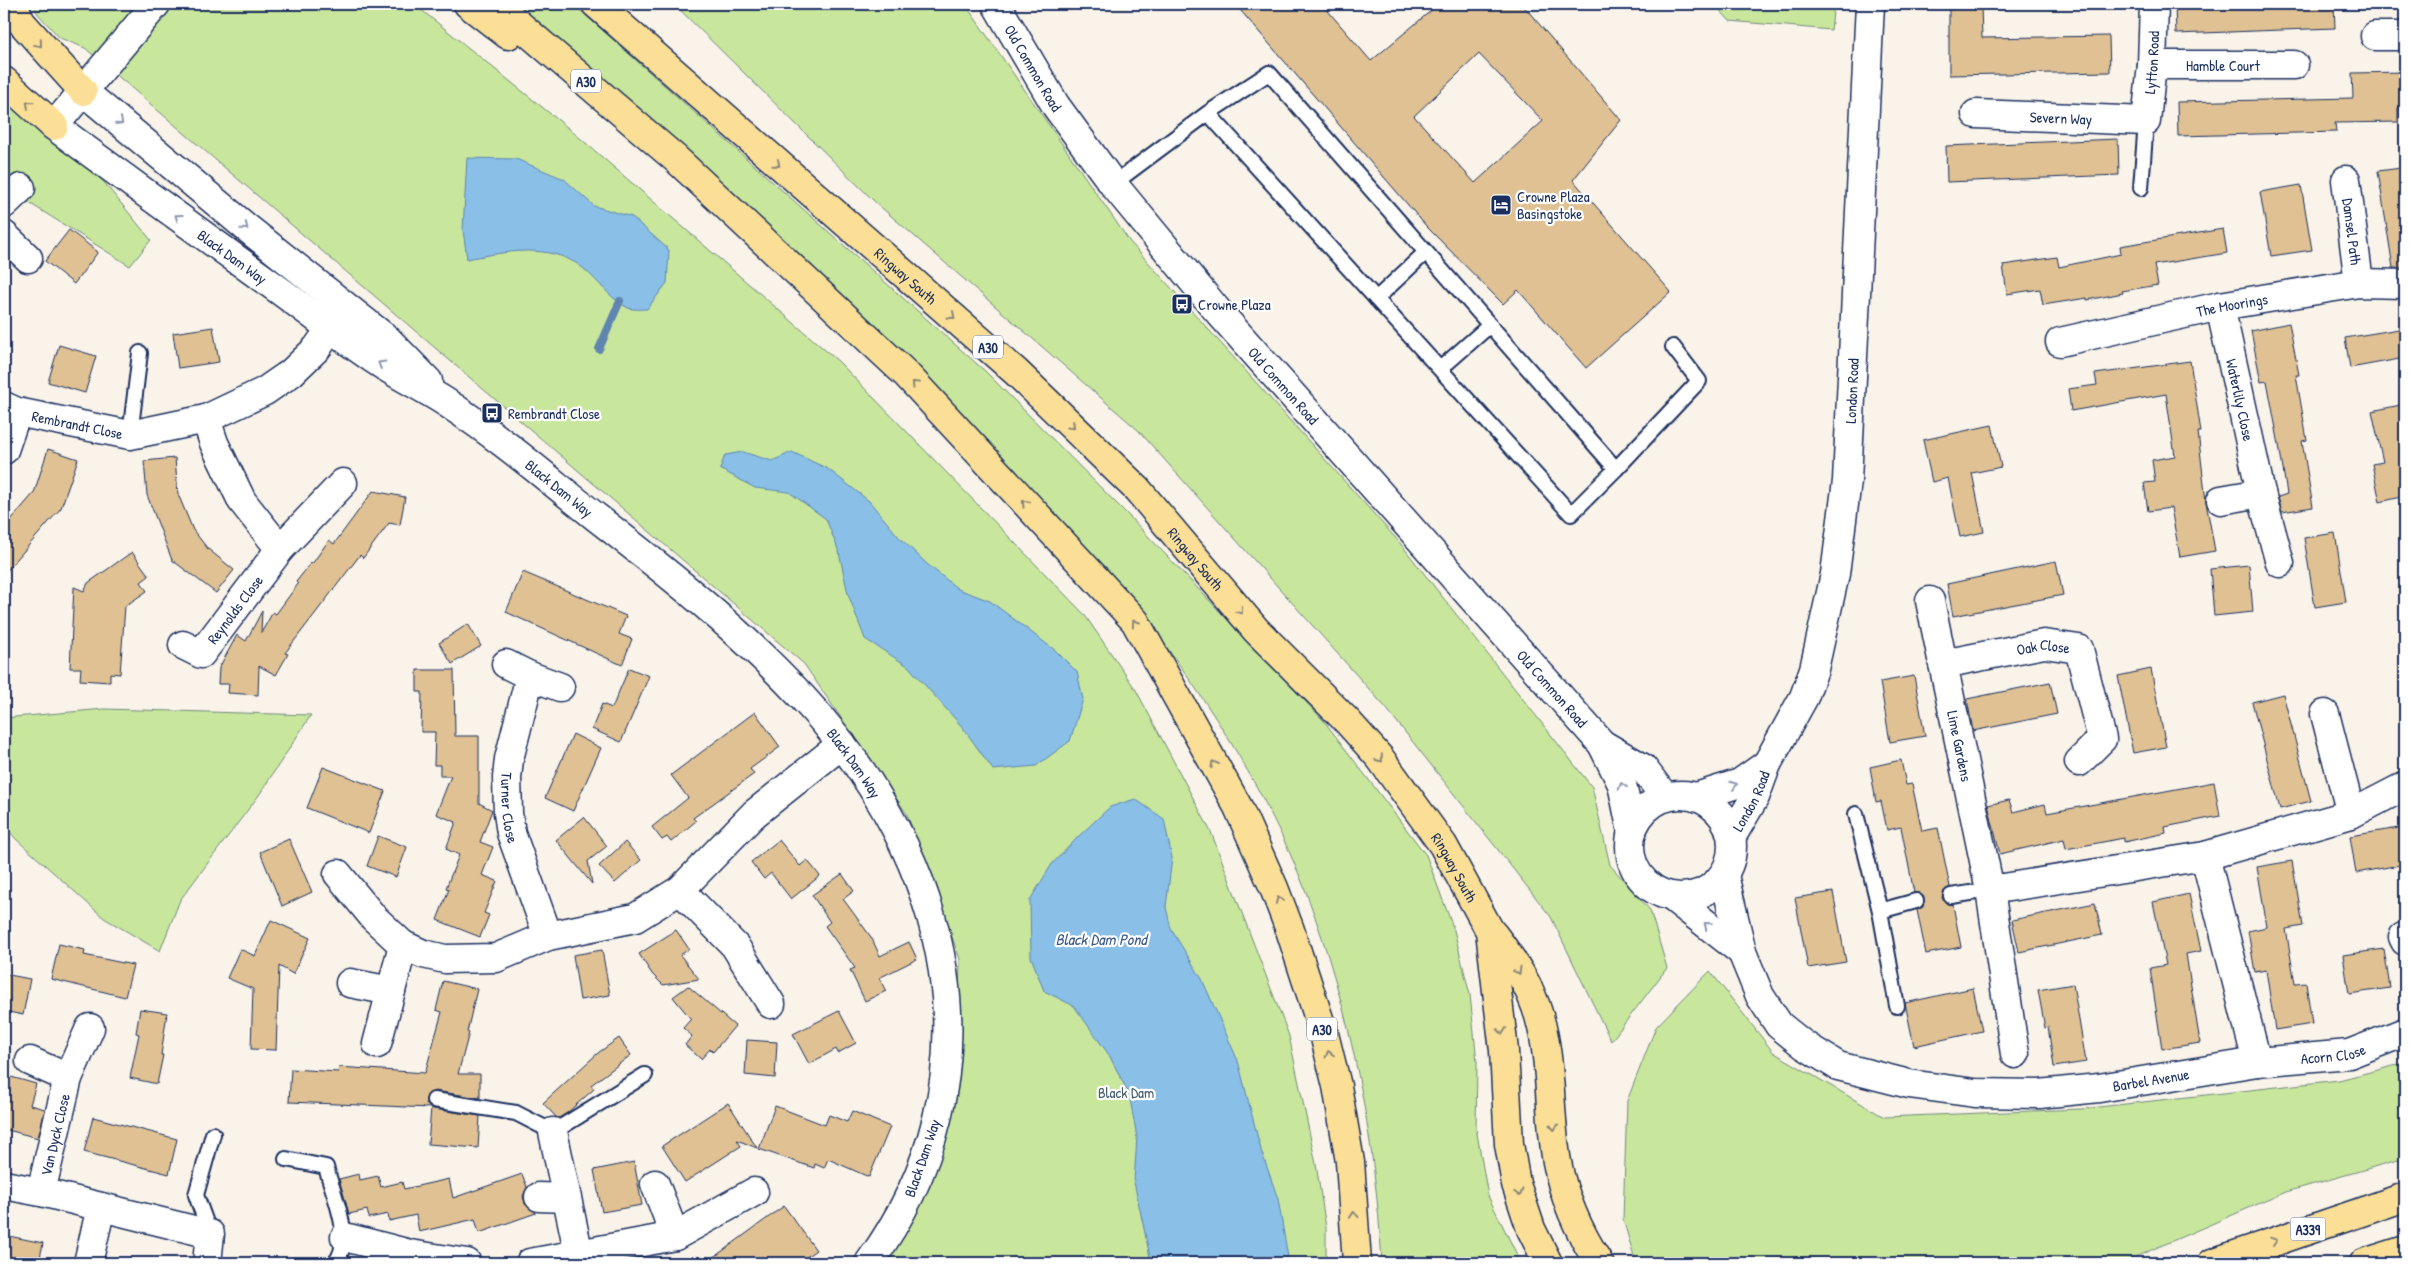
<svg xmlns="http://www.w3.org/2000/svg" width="2409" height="1267" font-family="'Patrick Hand',sans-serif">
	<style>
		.green { fill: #c9e69d; stroke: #728a7e }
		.water { fill: #8abfe7; stroke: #5e85b0 }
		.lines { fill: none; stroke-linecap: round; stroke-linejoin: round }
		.stream { stroke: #5e85b0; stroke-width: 8 }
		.building { fill: #dfc193; stroke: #1b2f5e; fill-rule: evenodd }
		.lane-casing { stroke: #1b2f5e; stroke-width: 18 }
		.street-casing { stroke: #1b2f5e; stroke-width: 31 }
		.secondary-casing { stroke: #1b2f5e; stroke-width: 31 }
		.primary-casing { stroke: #1b2f5e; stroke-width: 31 }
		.highway-casing { stroke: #1b2f5e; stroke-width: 31 }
		.lane { stroke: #fff; stroke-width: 14 }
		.street { stroke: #fff; stroke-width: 28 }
		.secondary { stroke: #fff; stroke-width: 28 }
		.primary { stroke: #fbdf96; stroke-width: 28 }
		.highway { stroke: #fbdf96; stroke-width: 28 }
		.oneway { stroke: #8b877a }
		.oneway2 { stroke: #8d97ae }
		.labels { text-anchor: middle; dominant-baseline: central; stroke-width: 4.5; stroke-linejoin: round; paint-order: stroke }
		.shield { fill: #fff; stroke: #5f6d8e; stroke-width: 1 }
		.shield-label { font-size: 14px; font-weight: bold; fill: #1b2f5e }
		.street-label { font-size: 15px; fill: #1b2f5e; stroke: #fff }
		.poi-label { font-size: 15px; fill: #1b2f5e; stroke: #fff; text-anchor: start }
		.park-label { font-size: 15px; fill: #465d6e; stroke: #fff }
		.water-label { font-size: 16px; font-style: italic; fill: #3c5a87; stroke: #fff }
	</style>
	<rect width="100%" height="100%" fill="#f9f3e9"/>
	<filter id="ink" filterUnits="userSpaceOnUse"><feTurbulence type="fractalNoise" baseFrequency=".02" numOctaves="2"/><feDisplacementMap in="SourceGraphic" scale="10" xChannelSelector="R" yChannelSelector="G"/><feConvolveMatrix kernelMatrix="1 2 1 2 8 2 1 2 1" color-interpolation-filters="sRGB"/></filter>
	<g filter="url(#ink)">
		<path class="green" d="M33,4H414L573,132L839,362L1084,614L1136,690L1211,832L1289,1036L1316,1164L1326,1228V1263H886L929,1188L957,1087L960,959L907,814L804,664L85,48L60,38L38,14Z
			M515,4H573L986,372L1127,514L1324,721L1426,855L1454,930L1470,995L1477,1062L1476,1128L1488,1196L1521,1263H1382C1375,1136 1351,1012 1306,892C1267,790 1199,686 1131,601C1100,563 1066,529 1032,493C1008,469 987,442 964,416Z
			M674,4H965L1130,242L1400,543L1592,787L1610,865L1650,910L1667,968L1611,1041L1551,917L1386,708L1138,430L875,202Z
			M1714,4H1834L1831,30L1730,21Z
			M4,101L102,180L151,240L130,266L10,191L4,182Z
			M104,709L311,715L259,795L180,900L160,951L104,918L16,839L4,825V718Z
			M1710,971L1773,1052L1884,1117L2081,1109L2339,1080L2405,1063V1158L2286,1192L2121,1263H1636L1623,1219L1627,1101L1656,1027Z"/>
		<path class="water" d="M467,158L516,159L564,179L594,206L632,217L669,250L667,283L647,309C642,309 633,310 628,308C604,296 592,268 566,258C533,245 501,253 467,259L463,230Z
			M743,452L772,461L792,452L828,469L869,501L899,537L927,564L958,589L990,601L1056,651L1077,672L1083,699L1070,741L1036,766L993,770L964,729L908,666L865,639L848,594L839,552L826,519L789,492L755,488L720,469L725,455Z
			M1135,799L1164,819L1172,858L1166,907L1171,929L1202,979L1238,1061L1261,1150L1278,1199L1289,1263H1155L1150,1257L1134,1182L1137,1137L1129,1094L1109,1055L1074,1006L1044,991L1031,957L1030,900L1052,864L1080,835L1110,807Z"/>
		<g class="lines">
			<path class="stream" d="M599,349L620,301"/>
		</g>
		<path class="building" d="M1235,4H1322L1371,61L1439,4H1522L1621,120L1573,180L1671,292L1586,368L1518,290L1503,304L1427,227ZM1479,54L1543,121L1475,183L1414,116Z
			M1949,4H1981L1982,38L2109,36L2110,72L1949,75Z
			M2175,4H2334L2335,28L2176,34Z
			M2405,72V108H2398V122L2335,123L2336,132L2178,136L2177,102L2353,98L2352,73Z
			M2118,139L2119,175L1947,182L1946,146Z
			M2401,168L2405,196V268H2393L2378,171Z
			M2301,185L2312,250L2271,256L2260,192Z
			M2223,229L2227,253L2154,265L2158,285L2122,291L2123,293L2087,300V298L2043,305L2040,289L2007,294L2003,265L2057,257L2059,267L2121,254L2120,246Z
			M69,230L98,252L74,284L45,261Z
			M2289,323L2299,375H2296L2307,440L2302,441L2313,507L2282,512L2278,497L2287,494L2279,445L2267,381L2261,382L2251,331Z
			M213,327L219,362L178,368L173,333Z
			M2405,328V358L2350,368L2345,338Z
			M59,345L96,356L85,393L48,382Z
			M2190,361L2201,432H2198L2206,502L2215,551L2180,557L2171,508L2148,511L2144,483L2155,482L2152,460L2175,456L2166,394L2071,411L2068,389L2097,385L2095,374Z
			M2405,404V496L2380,502L2372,464L2383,462L2372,411Z
			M1992,425L2001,467L1972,473L1984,532L1960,537L1948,478L1932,482L1923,440Z
			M48,449L78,459L61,508L4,574V528L34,493Z
			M175,458L178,494L193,530L208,549L234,570L216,593L172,560L147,495L144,461Z
			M373,491L405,497L400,525L389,523L363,558L360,555L285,653L288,654L276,675L259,666L258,695L228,693L229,684H218L219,668L237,635L246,641L262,611L261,633L273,612L276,614L298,584L296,582L311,563L312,564L329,540L334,544Z
			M2335,533L2346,602L2315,607L2304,538Z
			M132,552L149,576L141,582L147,591L125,606L120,674L110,673V682L80,680L81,668H70L74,587L84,591L88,583Z
			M2056,561L2063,595L1953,616L1947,584Z
			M2249,565L2253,612L2214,616L2210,569Z
			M523,572L626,616L619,634L632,639L622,665L506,612Z
			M468,624L481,646L452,664L439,643Z
			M629,668L649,676L621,742L592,729L602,704L612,708Z
			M2151,669L2166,747L2133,753L2118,676Z
			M417,670H454L455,736H479V803L492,810L480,842L493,847L482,875L497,881L484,913L489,915L480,937L437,920L449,889L446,888L459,855L446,849L456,822L436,814L451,776H440V765H434L435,732H421L422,692H417Z
			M1914,676L1925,736L1890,742L1880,682Z
			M2050,682L2057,714L1973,731L1967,699Z
			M2283,694L2311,801L2280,809L2252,702Z
			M755,712L780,747L750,769L754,774L693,818L696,821L671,842L667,837L662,840L652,827L688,798L671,775Z
			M573,734L601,748L573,811L545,798Z
			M1901,760L1906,785L1912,784L1922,831L1938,828L1950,887L1943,892L1942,898L1947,904L1953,905L1961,947L1926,954L1917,910L1923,907L1924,898L1919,893H1914L1901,827L1887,830L1881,801L1876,802L1870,767Z
			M323,767L385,791L369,833L307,808Z
			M2214,782L2220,816L2165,827L2166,833L2124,842V838L2066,849L2064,839L2000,854L1988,805L2009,800L2013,812L2045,804L2047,813Z
			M584,817L607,846L588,861L592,884L556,840Z
			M2405,827V864L2356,873L2350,836Z
			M378,836L407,847L396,877L367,866Z
			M289,839L312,892L282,906L260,852Z
			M779,840L800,866L807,860L820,876L791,899L771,873L764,879L751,862Z
			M625,842L641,860L615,883L599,866Z
			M2292,861L2303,926L2286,929L2295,984L2306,983L2312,1024L2275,1030L2266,970L2255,972L2248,931L2267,927L2257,867Z
			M842,874L854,891L843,899L871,937L880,956L909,942L917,959L879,978L886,991L865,1001L850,970L855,968L825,926L830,922L812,895Z
			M1833,892L1846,962L1808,968L1795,898Z
			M2189,894L2201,951L2186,954L2200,1043L2162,1049L2150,968L2166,965L2153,902Z
			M2095,903L2102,935L2019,952L2012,920Z
			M271,920L310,938L293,974L279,966L276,1050L251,1049L253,989L227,978L240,949L255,956Z
			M676,930L689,949L680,955L699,979L663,985L652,974L639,954Z
			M59,944L85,950L84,955L133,965L125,997L51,979Z
			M2384,949L2390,988L2349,994L2343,955Z
			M602,950L610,995L580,1000L573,955Z
			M4,974L30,979L23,1015L4,1011Z
			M443,981L477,989L467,1032L469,1033L458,1074H480V1098L435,1091L428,1094L426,1103L433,1109L480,1116L478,1148L428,1144L431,1108L289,1102L291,1069L338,1072L339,1067L425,1073L442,1012L436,1010Z
			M2073,984L2086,1062L2054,1067L2048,1027L2045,1028L2038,990Z
			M688,986L735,1026L713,1052L710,1049L701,1059L685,1045L692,1036L683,1028L691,1019L673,997Z
			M1973,988L1982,1031L1914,1046L1905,1003Z
			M140,1009L167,1013L161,1055H163L157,1084L130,1078L139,1034L136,1033Z
			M839,1011L856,1043L838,1053L836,1049L809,1064L793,1034Z
			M619,1038L631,1055L591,1085L594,1089L567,1113L559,1118L556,1117L543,1103L598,1053Z
			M747,1040L777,1042L775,1078L745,1075Z
			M4,1075L36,1084L30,1105L45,1109L38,1138L4,1129Z
			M728,1103L757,1148L737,1140L741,1146L685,1182L662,1146Z
			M775,1106L825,1125L829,1115L847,1122L852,1111L890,1127L869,1177L828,1159L824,1168L815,1164L814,1168L759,1149Z
			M93,1117L177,1139L169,1174L84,1152Z
			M634,1162L642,1205L602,1212L594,1170Z
			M359,1174L360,1180L378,1176L381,1187L402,1182L404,1189L449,1179L453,1198L522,1174L527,1187L523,1196L525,1204L536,1213L479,1233L475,1219L419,1232L416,1215L389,1221L388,1214L369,1218L367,1210L349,1214L339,1179Z
			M784,1206L816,1250L798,1263H706Z
			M4,1235L43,1243L39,1263H4Z"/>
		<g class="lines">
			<g class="lane-casing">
				<path id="lane" d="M1113,184L1208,113L1571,514L1616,469L1269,73L1208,113
					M2141,188L2146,121
					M1376,299L1426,252
					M1440,369L1490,325
					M130,435L140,353
					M1616,469L1699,381L1673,347
					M1856,814L1880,911L1897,1006
					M1951,896L1990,890
					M1880,911L1916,901
					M434,1100L516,1113L553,1132L645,1075
					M286,1159L326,1167C333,1195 355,1239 335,1263
					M210,1234L196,1195L213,1134"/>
			</g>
			<g class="street-casing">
				<g id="street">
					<path d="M2375,36H2405"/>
					<path id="s1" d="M2152,65H2294"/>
					<path id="s2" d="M1976,114L2146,121L2152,65L2154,4"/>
					<path id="s3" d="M2346,180L2359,283"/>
					<path d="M4,204L21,188"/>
					<path d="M4,235L28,258"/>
					<path id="s4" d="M2220,306L2261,493L2280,563"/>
					<path id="s5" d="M2060,342L2220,306L2359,283L2405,284"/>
					<path id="s6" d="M4,406L17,412L130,435L206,419L265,391L291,373L317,348L344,309"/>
					<path d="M206,419L214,443L242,501L280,549"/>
					<path d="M4,450L17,412"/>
					<path d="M2221,500L2261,493"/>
					<path id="s7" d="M1930,601L1990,890L2015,1054"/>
					<path id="s8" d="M183,645L201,654L280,549L343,483"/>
					<path id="s9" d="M506,664L530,676L509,759L507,778L508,813L511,833L548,936"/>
					<path id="s10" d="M1943,664L2044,644L2079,649L2102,739L2079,762"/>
					<path d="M530,676L560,687"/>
					<path d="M2325,714L2351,814"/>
					<path d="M2205,856L2257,1062"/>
					<path d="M338,874L374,918L403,945L423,954L445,959L496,958L548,936L635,918L680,890L754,814L842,744"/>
					<path id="s11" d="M1724,875L1742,952L1760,996L1779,1025L1804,1045L1838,1066L1909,1084L1975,1093L2039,1094L2099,1088L2257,1062L2349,1054L2405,1032"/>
					<path d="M680,890L735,946L771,1004"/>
					<path d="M1990,890L2205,856L2351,814L2405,786"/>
					<path d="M1672,897L1742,952"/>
					<path d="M2403,937L2405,941"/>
					<path d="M350,983L391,991"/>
					<path d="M377,1044L403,945"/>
					<path d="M30,1061L68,1078"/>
					<path d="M553,1132L579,1255"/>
					<path d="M655,1184L675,1236"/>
					<path d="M4,1185L41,1192L210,1234L207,1263"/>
					<path id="s12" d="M41,1192L68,1078L90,1028"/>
					<path d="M539,1197L566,1198"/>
					<path d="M345,1237L410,1254L467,1263"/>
					<path d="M88,1263L101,1207"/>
					<path d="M530,1263L675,1236L754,1192"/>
				</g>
			</g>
			<g class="secondary-casing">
				<g id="secondary">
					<path id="s13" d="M156,4L54,126C130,182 207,238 283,293C313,315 342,338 372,358C398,376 427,389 453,407C503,440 549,480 596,517C668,573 741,631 803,698C952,859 1005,1076 869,1263"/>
					<path id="s14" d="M996,4L1056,106L1113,184L1216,309L1602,744L1622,784L1632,832"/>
					<path d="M83,91L247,228L388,340L428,381"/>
					<path d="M1602,744L1643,768L1665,797"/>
					<circle cx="1681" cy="846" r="51"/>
					<path d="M1696,797L1740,783L1767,764"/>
					<path id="s15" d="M1732,836L1755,797L1767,764L1804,697L1814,669L1835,574L1847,481L1870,4"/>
				</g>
			</g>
			<g class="primary-casing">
				<g id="primary">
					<path d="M13,4L21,22L83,91"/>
					<path d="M468,4L508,35"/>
					<path d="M495,4L676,159L906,374L1135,621L1238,807L1274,888L1290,930L1324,1034L1337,1086L1350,1162L1357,1263"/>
					<path id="s16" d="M596,4L1016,372L1137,489L1256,630L1348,722L1380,758L1443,845L1490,931L1504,1051L1509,1144L1516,1184L1531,1229L1548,1263"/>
					<path d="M4,81L54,126"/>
					<path d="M1493,934C1512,959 1530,985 1539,1016C1553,1064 1548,1114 1557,1162C1564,1199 1579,1232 1599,1263"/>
				</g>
			</g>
			<g class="highway-casing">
				<path id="highway" d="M2212,1263L2405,1197
					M2364,1263L2405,1250"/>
			</g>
			<use href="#lane" class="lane"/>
			<use href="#street" class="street"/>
			<use href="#secondary" class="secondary"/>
			<use href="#primary" class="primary"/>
			<use href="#highway" class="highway"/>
		</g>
		<defs><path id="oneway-chevron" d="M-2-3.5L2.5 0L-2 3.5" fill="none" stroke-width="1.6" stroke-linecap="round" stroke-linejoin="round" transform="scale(1.25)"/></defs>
		<g class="oneway">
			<use href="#oneway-chevron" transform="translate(39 44) rotate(50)"/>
			<use href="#oneway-chevron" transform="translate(29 104) rotate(-139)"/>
			<use href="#oneway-chevron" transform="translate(777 164) rotate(41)"/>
			<use href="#oneway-chevron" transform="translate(952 316) rotate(41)"/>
			<use href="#oneway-chevron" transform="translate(915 384) rotate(-133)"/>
			<use href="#oneway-chevron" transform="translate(1072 426) rotate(44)"/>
			<use href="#oneway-chevron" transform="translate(1025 503) rotate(-133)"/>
			<use href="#oneway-chevron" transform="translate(1240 611) rotate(50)"/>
			<use href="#oneway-chevron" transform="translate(1135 623) rotate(-125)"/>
			<use href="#oneway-chevron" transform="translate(1380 759) rotate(51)"/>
			<use href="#oneway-chevron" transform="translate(1214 764) rotate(-119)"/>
			<use href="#oneway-chevron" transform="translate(1279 900) rotate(-111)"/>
			<use href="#oneway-chevron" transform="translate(1518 971) rotate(61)"/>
			<use href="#oneway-chevron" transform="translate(1502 1031) rotate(84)"/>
			<use href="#oneway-chevron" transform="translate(1329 1054) rotate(-105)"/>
			<use href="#oneway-chevron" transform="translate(1554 1127) rotate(87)"/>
			<use href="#oneway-chevron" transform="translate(1519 1193) rotate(74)"/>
			<use href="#oneway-chevron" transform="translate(1354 1215) rotate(-94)"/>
			<use href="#oneway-chevron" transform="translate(2274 1241) rotate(-19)"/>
		</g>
		<g class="oneway2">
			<use href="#oneway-chevron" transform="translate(120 122) rotate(40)"/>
			<use href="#oneway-chevron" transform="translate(178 217) rotate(-144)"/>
			<use href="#oneway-chevron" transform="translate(245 227) rotate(39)"/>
			<use href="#oneway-chevron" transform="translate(381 364) rotate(-149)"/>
			<use href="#oneway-chevron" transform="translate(1734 785) rotate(-20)"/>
			<use href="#oneway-chevron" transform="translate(1622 786) rotate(-107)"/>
			<use href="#oneway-chevron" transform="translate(1707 925) rotate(-141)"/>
		</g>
	</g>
	<defs>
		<g id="hotel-square" transform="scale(1.125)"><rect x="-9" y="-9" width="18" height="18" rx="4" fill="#1b2f5e" stroke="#fff"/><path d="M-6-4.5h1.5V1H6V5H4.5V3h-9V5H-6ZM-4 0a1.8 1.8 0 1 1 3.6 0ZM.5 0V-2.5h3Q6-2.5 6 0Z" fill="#fff"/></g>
		<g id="bus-square" transform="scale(1.125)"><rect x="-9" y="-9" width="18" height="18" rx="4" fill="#1b2f5e" stroke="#fff"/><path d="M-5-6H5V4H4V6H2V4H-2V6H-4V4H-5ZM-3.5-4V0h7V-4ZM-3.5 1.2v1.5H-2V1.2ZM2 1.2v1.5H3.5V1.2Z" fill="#fff"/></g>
	</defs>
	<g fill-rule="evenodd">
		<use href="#hotel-square" x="1501" y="205"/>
		<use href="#bus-square" x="1182" y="304"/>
		<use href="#bus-square" x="492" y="413"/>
	</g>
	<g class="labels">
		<g class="shield">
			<rect x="571" y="69.5" width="30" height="23" rx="4"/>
			<rect x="973" y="335.5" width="30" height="23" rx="4"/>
			<rect x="1307" y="1017.5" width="30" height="23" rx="4"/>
			<rect x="2290.5" y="1217.5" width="35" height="23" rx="4"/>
		</g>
		<g class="shield-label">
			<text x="586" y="81">A30</text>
			<text x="988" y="347">A30</text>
			<text x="1322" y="1029">A30</text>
			<text x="2308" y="1229">A339</text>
		</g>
		<g class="street-label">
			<text stroke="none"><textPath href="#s2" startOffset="229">Lytton Road</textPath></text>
			<text stroke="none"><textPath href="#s1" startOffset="71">Hamble Court</textPath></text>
			<text stroke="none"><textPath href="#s14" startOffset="74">Old Common Road</textPath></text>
			<text stroke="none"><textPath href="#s2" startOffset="85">Severn Way</textPath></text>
			<text stroke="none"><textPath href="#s3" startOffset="52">Damsel Path</textPath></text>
			<text stroke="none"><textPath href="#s13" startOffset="380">Black Dam Way</textPath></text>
			<text stroke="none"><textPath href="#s16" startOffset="412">Ringway South</textPath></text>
			<text stroke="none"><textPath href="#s5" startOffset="176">The Moorings</textPath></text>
			<text stroke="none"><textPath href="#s14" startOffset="479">Old Common Road</textPath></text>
			<text stroke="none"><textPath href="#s15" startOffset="468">London Road</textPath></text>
			<text stroke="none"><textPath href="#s4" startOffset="96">Waterlily Close</textPath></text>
			<text stroke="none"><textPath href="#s6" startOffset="76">Rembrandt Close</textPath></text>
			<text stroke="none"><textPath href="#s13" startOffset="781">Black Dam Way</textPath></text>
			<text stroke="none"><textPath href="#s16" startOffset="818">Ringway South</textPath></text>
			<text stroke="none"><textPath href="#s8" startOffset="76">Reynolds Close</textPath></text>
			<text stroke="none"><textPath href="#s10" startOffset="102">Oak Close</textPath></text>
			<text stroke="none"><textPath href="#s14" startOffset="884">Old Common Road</textPath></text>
			<text stroke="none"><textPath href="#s7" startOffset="148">Lime Gardens</textPath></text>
			<text stroke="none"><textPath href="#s13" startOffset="1186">Black Dam Way</textPath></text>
			<text stroke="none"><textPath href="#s15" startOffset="40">London Road</textPath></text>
			<text stroke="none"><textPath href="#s9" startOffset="161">Turner Close</textPath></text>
			<text stroke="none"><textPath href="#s16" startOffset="1222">Ringway South</textPath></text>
			<text stroke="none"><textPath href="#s11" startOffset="734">Acorn Close</textPath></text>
			<text stroke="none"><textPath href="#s11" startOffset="550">Barbel Avenue</textPath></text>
			<text stroke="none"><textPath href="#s12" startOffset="59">Van Dyck Close</textPath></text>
			<text transform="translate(922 1158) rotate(-71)">Black Dam Way</text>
		</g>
		<g class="poi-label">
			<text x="1517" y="196">Crowne Plaza<tspan x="1517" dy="17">Basingstoke</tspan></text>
			<text x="1198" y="304">Crowne Plaza</text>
			<text x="508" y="413">Rembrandt Close</text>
		</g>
		<g class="park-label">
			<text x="1126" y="1092">Black Dam</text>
		</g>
		<g class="water-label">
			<text x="1101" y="939">Black Dam Pond</text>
		</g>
	</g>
	<rect width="2409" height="1267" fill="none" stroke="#fff" stroke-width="20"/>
	<rect x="10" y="10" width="2389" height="1247" fill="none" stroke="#1b2f5e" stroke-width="2" filter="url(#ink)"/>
</svg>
